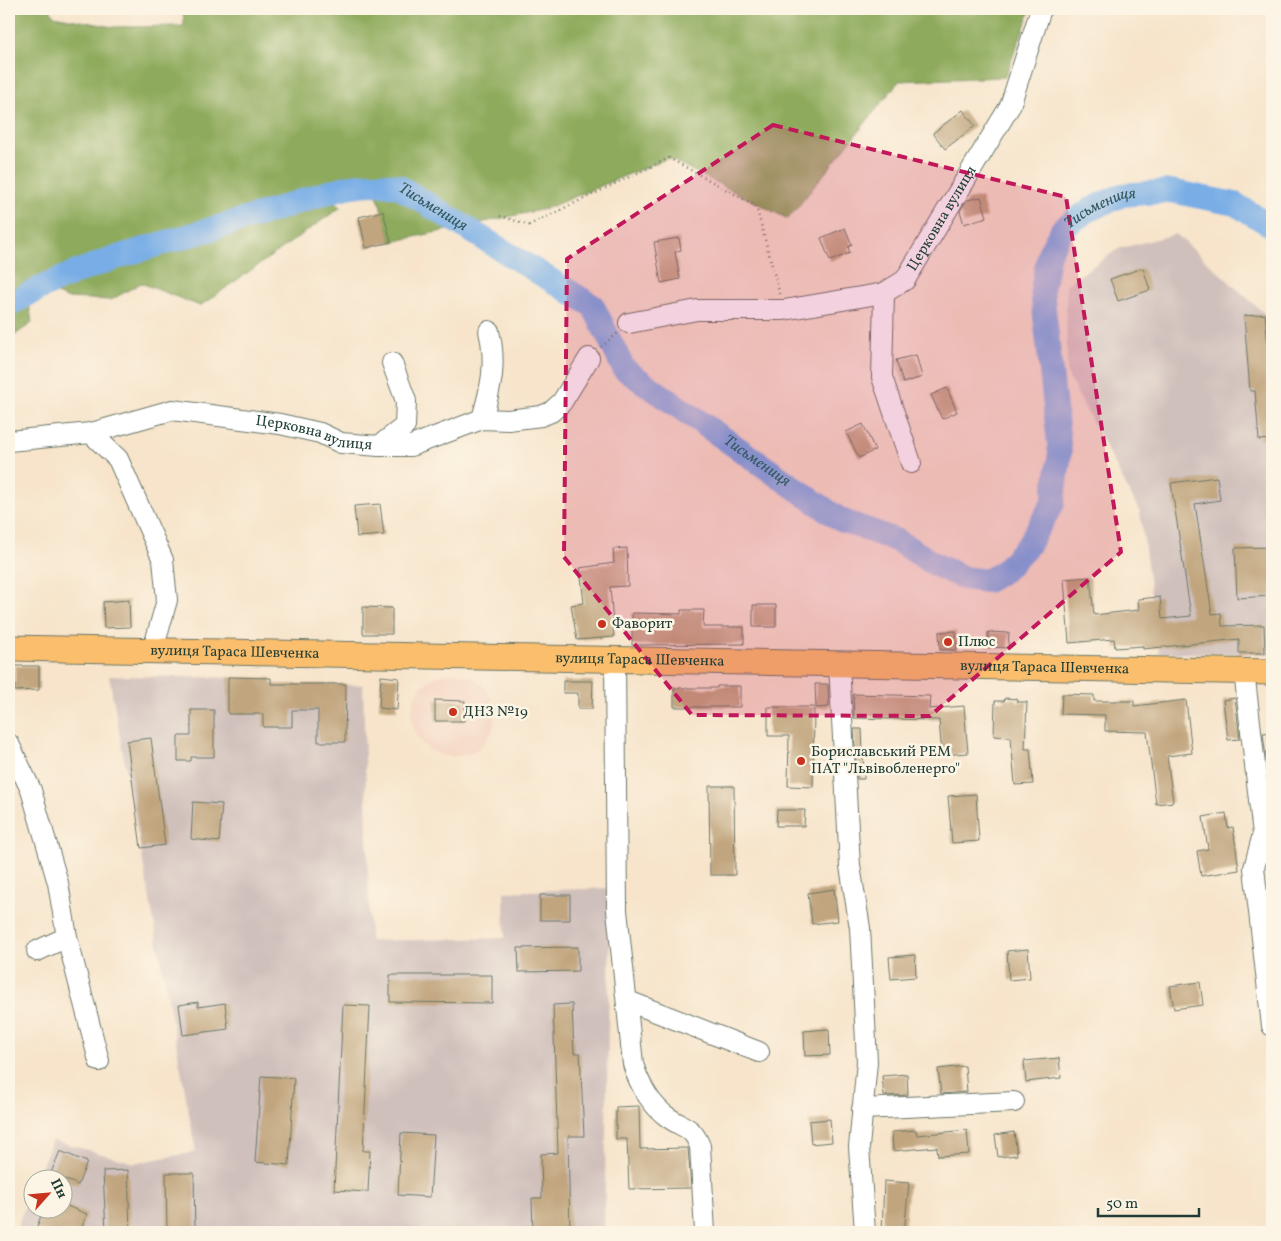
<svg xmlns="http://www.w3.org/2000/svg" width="1281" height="1241" font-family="Vollkorn,serif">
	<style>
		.built { fill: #f4d3c0 }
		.industrial { fill: #d0c0bc }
		.forest { fill: #8eaa5c; stroke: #567448 }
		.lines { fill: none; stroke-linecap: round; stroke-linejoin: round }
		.river { stroke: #78ade6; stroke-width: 24 }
		.building { fill: #c1a57e }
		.minor-casing { stroke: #6b7769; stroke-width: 22 }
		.major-casing { stroke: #6b7769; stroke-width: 27 }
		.path { stroke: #6b7769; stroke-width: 2.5; stroke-dasharray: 1 4; stroke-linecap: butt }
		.minor { stroke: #fff; stroke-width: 20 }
		.major { stroke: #fabe6d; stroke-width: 25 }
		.marked { fill: #c2185b; fill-opacity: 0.2; stroke: #c2185b; stroke-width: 4; stroke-dasharray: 10 6; stroke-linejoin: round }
		.poi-dot { fill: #c8321e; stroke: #fcf5e5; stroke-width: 2 }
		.labels { text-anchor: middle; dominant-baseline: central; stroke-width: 5; stroke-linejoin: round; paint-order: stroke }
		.street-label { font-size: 15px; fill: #1f3d34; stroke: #fcf5e5 }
		.poi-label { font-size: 15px; fill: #1f3d34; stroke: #fcf5e5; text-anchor: start }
		.water-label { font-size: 16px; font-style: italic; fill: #355960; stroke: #fcf5e5 }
	</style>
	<rect width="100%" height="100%" fill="#fcf5e5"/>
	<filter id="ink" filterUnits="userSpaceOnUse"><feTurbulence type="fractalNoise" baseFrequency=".02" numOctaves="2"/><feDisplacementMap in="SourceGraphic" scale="10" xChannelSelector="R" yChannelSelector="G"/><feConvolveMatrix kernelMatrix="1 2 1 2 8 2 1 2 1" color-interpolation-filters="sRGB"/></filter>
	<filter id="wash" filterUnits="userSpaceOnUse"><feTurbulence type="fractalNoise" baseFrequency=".0096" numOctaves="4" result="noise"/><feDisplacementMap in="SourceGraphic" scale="20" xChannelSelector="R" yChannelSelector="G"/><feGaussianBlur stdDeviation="1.12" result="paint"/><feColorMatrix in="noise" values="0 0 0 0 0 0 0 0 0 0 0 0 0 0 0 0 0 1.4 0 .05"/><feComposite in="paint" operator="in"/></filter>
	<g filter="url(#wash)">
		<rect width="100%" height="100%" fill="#f7e4cb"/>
		<path class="built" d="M411 715a42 42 0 1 1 84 0a42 42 0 1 1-84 0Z"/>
		<path class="industrial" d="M1176,234L1265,314L1272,357V654L1159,653L1140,512L1067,374L1066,285L1118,249Z
			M109,676L271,678L272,684L363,685L370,941L505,938L504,892L611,888L604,1232H15L32,1189V1208H62V1178H37L52,1140L134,1163L196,1152Z"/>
		<path class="forest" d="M9,9H50L54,16L113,27L184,26L183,9H1031L1005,77L899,81L788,219L668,158L545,209L391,242L378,197L344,176L326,196L341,207L200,306L141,283L111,300L66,298L26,281L32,323L9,339Z"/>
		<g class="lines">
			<path class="river" id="s1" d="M9,305C87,259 176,241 262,214C307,201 350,177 398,186L593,306L624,369L841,520L898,541L936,565L964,578L987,581L1004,571L1028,545L1053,503L1060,453L1042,290L1049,253L1063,228L1089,210L1122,195L1171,191L1235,204L1272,226"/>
		</g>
		<g id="blocks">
			<path class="building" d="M963,110L975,126L945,149L933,133Z
				M981,197L987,217L964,224L960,211L967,200Z
				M383,211L391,242L366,248L359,217Z
				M845,228L852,245L848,247L850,253L830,261L821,238Z
				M679,238L681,250L675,252L680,279L661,283L654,242Z
				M1143,268L1150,290L1118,301L1110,279Z
				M1265,314L1272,389V439L1259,440L1255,391H1250L1244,316Z
				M916,355L922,377L903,383L896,360Z
				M947,388L957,412L942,419L931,395Z
				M863,424L875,450L859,458L846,432Z
				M1217,477L1220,500L1195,504L1212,614L1221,613L1222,626L1264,625L1265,653H1239V639L1143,649V646L1115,648L1114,639L1069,643L1064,579L1090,577L1094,615L1139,610L1138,599L1160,597L1162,619L1191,616L1171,483Z
				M380,504L384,535L357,537L354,506Z
				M1272,547V596L1237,598L1235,548Z
				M627,548L628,586L610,587L614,637L577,640L571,605L584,603L580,568L614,563L613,549Z
				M129,600L130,627L104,628L103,602Z
				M753,605H776V627H753Z
				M363,607L392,608V634H363Z
				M681,610H704L703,627H744V644L632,645V613L681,614Z
				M956,631L957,650H940L939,632Z
				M988,632L1009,633L1008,648L988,647Z
				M15,666H39V690L15,691Z
				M381,676L399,678L397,710L379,708Z
				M228,677L271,678V684H346L345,742H318V710H292V727H263V714H228Z
				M563,681H593L592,709H578V693H563Z
				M815,684H828L829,707L816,708Z
				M717,686H740V707H674V688H717Z
				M853,694L930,696L929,709L964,706L968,753L942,755L939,720L854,718Z
				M1062,694L1094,695V701H1134V706L1186,700L1192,753L1167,756L1173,802L1156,804L1147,732L1105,731V715L1061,714Z
				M1005,698L1017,699V702H1027L1025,749H1030L1033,784L1015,785L1011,737L994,736L995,701H1004Z
				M1235,698L1240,739L1228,740L1223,700Z
				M435,700L465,701L464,721H435Z
				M768,707H814L813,787L788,786L789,736H768Z
				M191,710H214V757H191V761H178V736H191Z
				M854,729H862L864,779H857Z
				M1272,732V798H1271L1263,733Z
				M151,738L165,845L141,848L127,741Z
				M709,786H734L735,875H710Z
				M976,794L979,841L952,843L948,796Z
				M193,802L222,804L219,842L191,839Z
				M777,810H805L804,826H776Z
				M1226,813L1228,828L1233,827L1239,870L1201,876L1197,851L1208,849L1203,817Z
				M834,889L838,921L812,924L808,893Z
				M540,895H570V920H540Z
				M578,947V971L519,972L518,948Z
				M1028,949L1030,978L1009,980L1007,951Z
				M915,955L916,977L891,979L889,957Z
				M390,975H492V1003L390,1002Z
				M1200,982L1203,1005L1174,1009L1170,986Z
				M198,1002V1007L225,1003L228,1029L183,1035L179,1005Z
				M572,1004L574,1053H580L584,1136H568L570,1232H533L532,1198H542L541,1154L558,1153L553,1005Z
				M343,1005L370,1006L363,1151H370L368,1192L334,1190Z
				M829,1029L830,1055L805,1056L804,1031Z
				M1059,1058L1061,1078L1026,1082L1024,1061Z
				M965,1066L967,1092L941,1094L938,1069Z
				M907,1074L908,1095L884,1096L882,1076Z
				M261,1076L294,1078L289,1165L255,1162Z
				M639,1106L640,1149L688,1148L691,1188L629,1189L627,1139H616V1107Z
				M830,1119L832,1142L811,1144L809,1121Z
				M916,1130L917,1135L967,1130L969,1154L938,1156L937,1147L893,1151L892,1132Z
				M1014,1132L1017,1155L998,1157L995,1135Z
				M401,1133L434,1135L430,1197L398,1195Z
				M60,1151L87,1162L78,1185L51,1173Z
				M128,1170L130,1232H106L103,1171Z
				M166,1173H194L195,1232H167Z
				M884,1181L909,1183L904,1232H882Z
				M62,1204L87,1214L80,1232H44L36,1229L44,1208H62Z"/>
		</g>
	</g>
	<g filter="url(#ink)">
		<use href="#blocks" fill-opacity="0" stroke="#6b7769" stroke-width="1"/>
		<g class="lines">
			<g class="minor-casing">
				<g id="minor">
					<path d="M884,293L882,377L911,463"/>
					<path id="s2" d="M629,323L697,310H784L884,293L905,280L1010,106L1041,9"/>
					<path d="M482,419C491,387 497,364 489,331"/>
					<path d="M91,433L118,459L163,560L167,600L153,650"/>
					<path id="s3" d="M9,441L91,433L172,410L280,424L320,433L341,443L379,446H411L482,419L508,420L541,416L551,412L562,402L589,358"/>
					<path d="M379,446L405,426L406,401L392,363"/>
					<path d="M615,658L617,910L633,1064C639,1084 651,1106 669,1118C685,1129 692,1126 700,1146L705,1232"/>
					<path d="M839,664L850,866L860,928L865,1022L867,1062L859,1147L865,1232"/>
					<path d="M1244,671L1263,834L1254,868L1272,1026"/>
					<path d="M9,744L31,790L58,883L67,937L99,1061"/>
					<path d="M37,951L67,937"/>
					<path d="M628,1001L759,1052"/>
					<path d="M862,1109L1014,1102"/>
				</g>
			</g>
			<g class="major-casing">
				<g id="major">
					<path id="s4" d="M9,648L1272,672"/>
				</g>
			</g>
			<path class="path" d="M500,216L529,225L669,158L756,206L780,295
				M601,347L618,333"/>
			<use href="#minor" class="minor"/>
			<use href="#major" class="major"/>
		</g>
	</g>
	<path class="marked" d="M773,125L1066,197L1121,552L930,716L692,715L564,557L567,259Z"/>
	<g class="poi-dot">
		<circle cx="602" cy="624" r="5"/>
		<circle cx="948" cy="642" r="5"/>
		<circle cx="453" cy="712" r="5"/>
		<circle cx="801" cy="761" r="5"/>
	</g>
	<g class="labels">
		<g class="street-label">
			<text stroke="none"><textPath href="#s2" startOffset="354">Церковна вулиця</textPath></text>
			<text stroke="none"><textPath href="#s3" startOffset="311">Церковна вулиця</textPath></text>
			<text stroke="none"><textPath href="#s4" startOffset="226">вулиця Тараса Шевченка</textPath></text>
			<text stroke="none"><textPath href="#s4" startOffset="631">вулиця Тараса Шевченка</textPath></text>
			<text stroke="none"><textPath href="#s4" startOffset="1036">вулиця Тараса Шевченка</textPath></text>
		</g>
		<g class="poi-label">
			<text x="612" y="624">Фаворит</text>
			<text x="958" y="642">Плюс</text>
			<text x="463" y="712">ДНЗ №19</text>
			<text x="811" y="752">Бориславський РЕМ<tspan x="811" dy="17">ПАТ "Львівобленерго"</tspan></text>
		</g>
		<g class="water-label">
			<text stroke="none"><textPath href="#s1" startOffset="451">Тисьмениця</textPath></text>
			<text stroke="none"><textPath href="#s1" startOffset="1561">Тисьмениця</textPath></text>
			<text stroke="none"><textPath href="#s1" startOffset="871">Тисьмениця</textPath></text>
		</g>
	</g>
	<rect width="1281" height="1241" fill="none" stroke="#fcf5e5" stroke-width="30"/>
	<g transform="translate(48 1194) rotate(63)"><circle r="24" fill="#fcf5e5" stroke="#a4ab9e"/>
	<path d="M0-4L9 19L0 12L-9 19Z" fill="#c8321e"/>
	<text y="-8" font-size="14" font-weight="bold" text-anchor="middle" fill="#1f3d34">Пн</text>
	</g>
	<path d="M1098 1208v8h101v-8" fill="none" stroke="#1f3d34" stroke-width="2.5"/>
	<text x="1106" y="1208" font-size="15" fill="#1f3d34" stroke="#fcf5e5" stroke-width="4" paint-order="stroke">50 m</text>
</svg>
